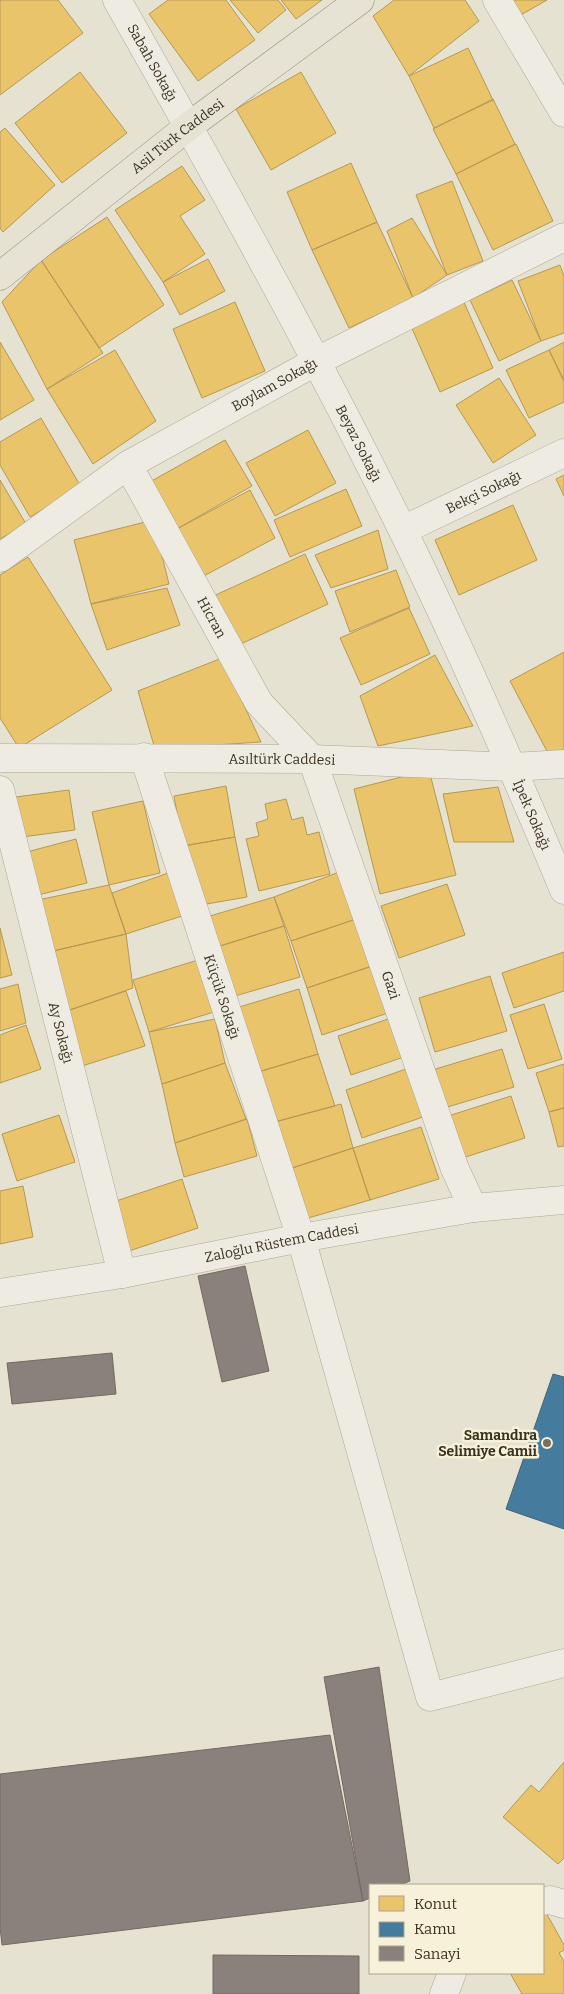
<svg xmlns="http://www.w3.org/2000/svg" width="564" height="1994" font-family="Bitter,serif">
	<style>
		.homes { fill: #e9c46a; stroke: #b59854 }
		.public { fill: #457b9d; stroke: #426578 }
		.industry { fill: #8a817c; stroke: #736960 }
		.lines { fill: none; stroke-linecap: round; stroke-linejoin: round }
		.minor-casing { stroke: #aca799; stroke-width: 29 }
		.major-casing { stroke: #918c80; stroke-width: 29 }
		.minor { stroke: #eeece2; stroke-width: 28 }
		.major { stroke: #e6e2d4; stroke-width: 28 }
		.poi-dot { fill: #786f5e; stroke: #f6f1d8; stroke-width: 2 }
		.labels { text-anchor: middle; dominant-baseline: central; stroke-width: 5; stroke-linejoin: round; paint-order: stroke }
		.street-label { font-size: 14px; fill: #3c3120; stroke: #f6f1d8 }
		.poi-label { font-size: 14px; font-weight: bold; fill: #3c3120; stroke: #f6f1d8; text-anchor: end }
	</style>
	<rect width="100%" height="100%" fill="#e6e2d1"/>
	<path class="homes" d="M0,0H58L83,33L0,95Z
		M168,0H226L255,40L198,81L149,14Z
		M230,0H278L286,10L258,33Z
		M281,0H322L296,19Z
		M394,0H465L479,21L409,76L373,16Z
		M510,0H547L519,16Z
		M468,48L493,100L434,128L409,76Z
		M80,72L127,133L62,183L15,123Z
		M301,72L336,133L271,170L236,109Z
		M493,99L515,144L456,174L433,129Z
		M5,128L55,185L3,232L0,228V132Z
		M516,144L553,221L493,250L456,174Z
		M351,163L377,222L312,250L287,192Z
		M182,166L205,200L180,216L205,254L163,282L115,210Z
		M452,181L483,261L447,275L416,195Z
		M107,217L164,305L99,348L41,260Z
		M412,218L447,275L413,298L387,231Z
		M377,222L413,298L349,328L312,250Z
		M208,259L225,291L180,315L163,282Z
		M41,260L103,353L47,389L2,302Z
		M560,265L564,276V333L541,341L518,281Z
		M512,280L541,341L499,361L470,300Z
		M463,300L493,368L440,392L410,324Z
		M235,302L265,371L202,398L173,329Z
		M0,342L34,400L0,420Z
		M564,342V380L549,350Z
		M115,350L156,421L93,464L47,389Z
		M549,350L564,382V402L529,418L506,370Z
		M499,378L536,435L493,463L456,405Z
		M41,418L81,487L30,517L0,465V442Z
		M308,430L336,483L275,516L246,463Z
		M225,440L252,486L175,530L148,483Z
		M564,475V496L556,479Z
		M0,480L26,524L0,539Z
		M346,489L362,526L290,557L274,520Z
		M250,490L275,538L200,578L175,530Z
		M513,505L537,560L459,595L435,540Z
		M153,520L169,584L91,604L74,540Z
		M378,530L388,569L331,588L315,555Z
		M305,554L328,604L232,648L209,598Z
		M28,557L112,690L19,748L0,718V575Z
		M396,570L410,607L350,632L335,591Z
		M167,588L180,625L107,650L91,604Z
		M409,608L430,654L361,685L340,638Z
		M564,652V750L550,757L510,681Z
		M435,655L473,726L378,746L360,696Z
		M222,658L261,742L155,749L138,691Z
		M429,770L456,875L380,894L354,789Z
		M226,786L235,837L183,846L174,796Z
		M498,787L514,842H454L443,794Z
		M69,790L75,830L22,837L16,797Z
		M286,799L292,820L303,817L307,835L319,832L330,874L259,891L246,839L259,836L256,823L268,819L265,804Z
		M143,801L160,873L109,885L92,812Z
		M235,837L247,897L195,906L183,846Z
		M76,839L87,883L34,896L23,853Z
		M339,872L356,919L291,941L274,897Z
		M168,873L182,916L126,934L112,893Z
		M447,884L465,935L399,958L381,906Z
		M109,885L126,934L49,952L38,900Z
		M274,897L284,926L220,946L210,916Z
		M356,919L375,965L307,988L291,941Z
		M284,926L300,977L235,996L220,946Z
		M0,928L12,975L0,978Z
		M126,934L133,988L64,1012L49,952Z
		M564,952V991L514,1008L502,973Z
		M198,960L214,1012L149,1032L133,980Z
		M375,965L391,1012L322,1035L307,988Z
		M490,976L507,1031L435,1052L419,998Z
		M18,984L26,1023L0,1031V989Z
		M299,989L318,1054L255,1073L236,1008Z
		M126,991L145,1046L82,1066L64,1012Z
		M544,1004L562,1059L528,1069L510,1015Z
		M391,1018L404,1057L351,1075L338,1036Z
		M215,1019L225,1063L162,1084L149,1032Z
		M26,1025L41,1069L0,1083V1035Z
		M502,1049L514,1087L441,1109L429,1071Z
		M318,1054L335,1106L271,1123L255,1073Z
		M225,1063L246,1119L175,1143L162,1084Z
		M564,1064V1108L549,1112L536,1073Z
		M406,1069L423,1117L362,1138L346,1090Z
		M511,1096L525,1138L456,1160L442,1118Z
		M341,1104L353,1148L283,1171L271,1123Z
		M564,1108V1146L558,1147L549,1112Z
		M59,1115L75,1162L17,1181L2,1134Z
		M247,1119L257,1156L184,1177L175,1143Z
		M421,1127L439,1179L370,1200L353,1148Z
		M353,1148L370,1200L298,1221L283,1171Z
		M182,1179L198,1228L129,1251L113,1202Z
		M23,1186L33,1237L0,1244V1191Z
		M564,1762V1858L558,1864L503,1817L531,1785L539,1792Z
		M543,1907L564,1945V1950L559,1953L564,1961V1994H522L510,1973H543Z"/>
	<path class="public" d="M553,1374L564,1377V1529L506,1509Z"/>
	<path class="industry" d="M245,1266L269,1371L222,1382L198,1276Z
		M112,1353L116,1394L12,1404L7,1363Z
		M379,1667L410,1881L400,1885H370V1898L363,1901L324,1677Z
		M330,1735L363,1901L2,1945L0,1927V1774Z
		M213,1955L359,1956V1994H213Z"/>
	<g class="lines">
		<g class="minor-casing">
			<g id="minor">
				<path id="s1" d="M117,0C216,174 313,349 402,529C460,647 513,768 564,890"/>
				<path d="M497,0L564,113"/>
				<path id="s2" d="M128,465L259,703L312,759L455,1169L473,1208"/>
				<path id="s3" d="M403,530L564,453"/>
				<path id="s4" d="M0,558L128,465L317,361L564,237"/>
				<path id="s5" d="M144,757L301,1238L430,1697L564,1663"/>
				<path id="s6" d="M0,758L312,759L513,767L564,764"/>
				<path id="s7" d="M0,790L122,1274"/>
				<path id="s8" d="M0,1293L122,1274L301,1238L473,1208L564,1200"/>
				<path d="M543,1901L550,1900L564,1904"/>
				<path d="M444,1994L452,1973"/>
			</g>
		</g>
		<g class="major-casing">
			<g id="major">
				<path id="s9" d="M0,276L189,126L360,0"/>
			</g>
		</g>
		<use href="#minor" class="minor"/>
		<use href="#major" class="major"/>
	</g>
	<circle class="poi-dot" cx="547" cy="1443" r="5"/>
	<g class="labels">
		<g class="street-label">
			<text stroke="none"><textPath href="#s1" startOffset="72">Sabah Sokağı</textPath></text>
			<text stroke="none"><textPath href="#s9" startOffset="226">Asil Türk Caddesi</textPath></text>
			<text stroke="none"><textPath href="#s4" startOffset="325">Boylam Sokağı</textPath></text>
			<text stroke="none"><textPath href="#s1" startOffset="505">Beyaz Sokağı</textPath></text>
			<text stroke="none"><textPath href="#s3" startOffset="89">Bekçi Sokağı</textPath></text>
			<text stroke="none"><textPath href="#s2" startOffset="174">Hicran</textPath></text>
			<text stroke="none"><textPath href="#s6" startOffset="282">Asıltürk Caddesi</textPath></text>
			<text stroke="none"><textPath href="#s1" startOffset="915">İpek Sokağı</textPath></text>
			<text stroke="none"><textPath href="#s2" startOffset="588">Gazi</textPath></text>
			<text stroke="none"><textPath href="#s5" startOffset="252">Küçük Sokağı</textPath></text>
			<text stroke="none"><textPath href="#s7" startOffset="250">Ay Sokağı</textPath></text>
			<text stroke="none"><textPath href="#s8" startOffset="286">Zaloğlu Rüstem Caddesi</textPath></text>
		</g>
		<g class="poi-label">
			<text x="537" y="1435">Samandıra<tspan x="537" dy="16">Selimiye Camii</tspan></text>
		</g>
	</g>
	<rect x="369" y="1884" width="175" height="90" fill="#f6f1d8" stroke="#aca48e"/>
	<rect x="379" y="1896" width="25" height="15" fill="#e9c46a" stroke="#aca48e"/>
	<text x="414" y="1909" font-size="15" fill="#3c3120">Konut</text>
	<rect x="379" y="1922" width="25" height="15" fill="#457b9d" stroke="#aca48e"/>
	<text x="414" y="1934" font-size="15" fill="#3c3120">Kamu</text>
	<rect x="379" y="1946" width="25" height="15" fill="#8a817c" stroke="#aca48e"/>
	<text x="414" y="1959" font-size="15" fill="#3c3120">Sanayi</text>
</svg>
